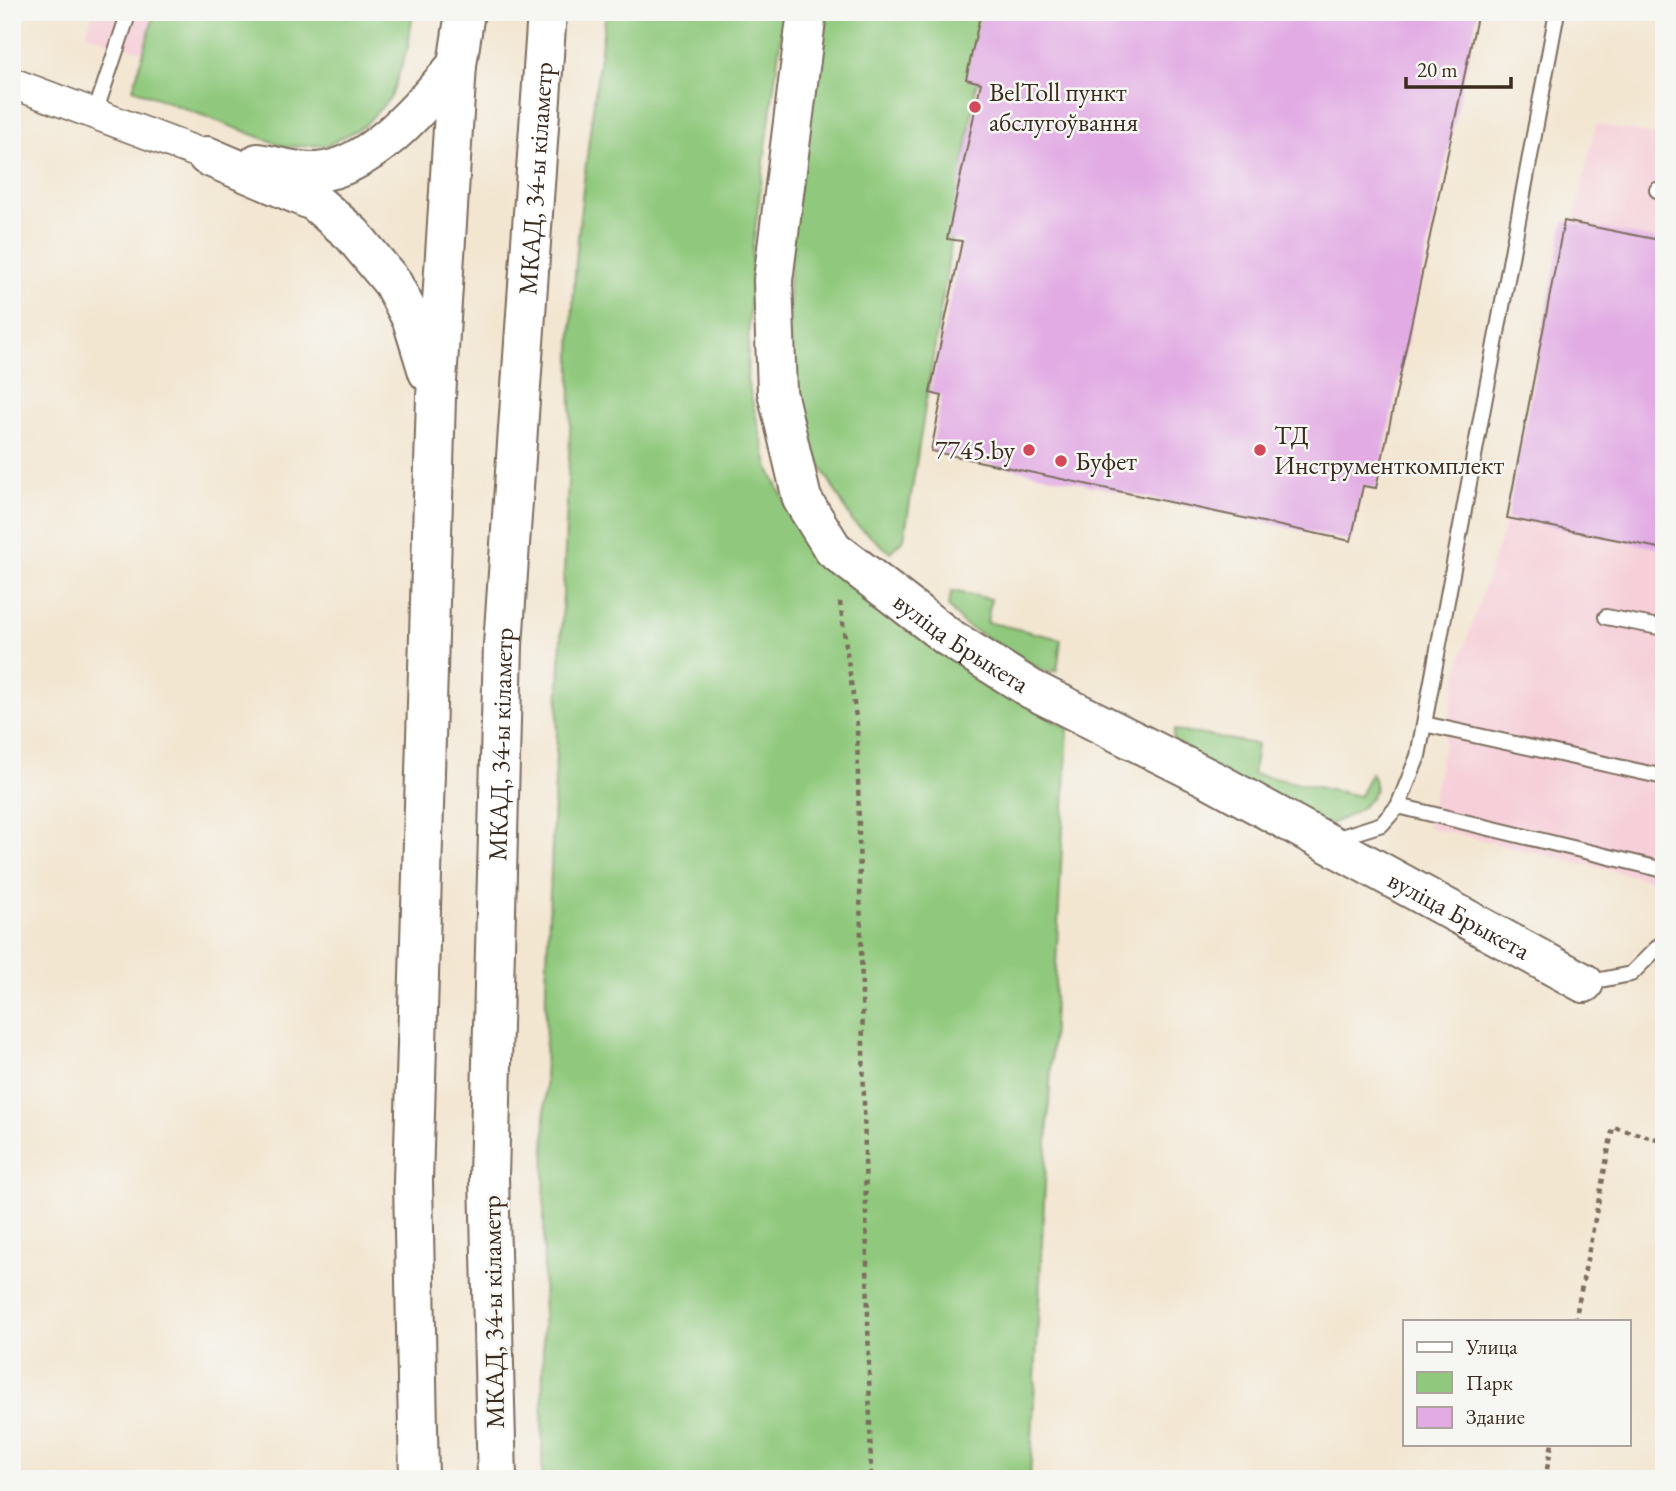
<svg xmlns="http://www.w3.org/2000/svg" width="1676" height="1491" font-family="'EB Garamond',serif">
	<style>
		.built { fill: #f6cfd9 }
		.green { fill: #90c97d; stroke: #667a4e; stroke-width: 2 }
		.building { fill: #e2abe4 }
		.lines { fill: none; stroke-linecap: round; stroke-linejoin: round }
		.lane-casing { stroke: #7b6c5d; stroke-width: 18 }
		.street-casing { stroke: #7b6c5d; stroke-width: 33 }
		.secondary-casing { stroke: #7b6c5d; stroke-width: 42 }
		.highway-casing { stroke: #7b6c5d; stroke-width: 42 }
		.path { stroke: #7b6c5d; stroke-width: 4.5; stroke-dasharray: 5 5; stroke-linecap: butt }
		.lane { stroke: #fff; stroke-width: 14 }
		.street { stroke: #fff; stroke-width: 30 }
		.secondary { stroke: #fff; stroke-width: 38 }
		.highway { stroke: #fff; stroke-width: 38 }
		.poi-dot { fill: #d1495b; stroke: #f6f6f2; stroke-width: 2.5 }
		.labels { text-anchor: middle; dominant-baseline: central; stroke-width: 5; stroke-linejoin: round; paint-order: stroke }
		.poi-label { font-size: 26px; fill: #3b2a1e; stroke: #f6f6f2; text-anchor: start }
		.street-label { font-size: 26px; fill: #3b2a1e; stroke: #f6f6f2 }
	</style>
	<rect width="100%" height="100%" fill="#f6f6f2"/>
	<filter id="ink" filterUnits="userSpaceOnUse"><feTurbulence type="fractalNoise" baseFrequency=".0143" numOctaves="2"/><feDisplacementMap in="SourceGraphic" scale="14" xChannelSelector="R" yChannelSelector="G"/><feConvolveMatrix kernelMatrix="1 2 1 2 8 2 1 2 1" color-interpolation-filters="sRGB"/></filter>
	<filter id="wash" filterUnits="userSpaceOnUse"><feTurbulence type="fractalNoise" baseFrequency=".00686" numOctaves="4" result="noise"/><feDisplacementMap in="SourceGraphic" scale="28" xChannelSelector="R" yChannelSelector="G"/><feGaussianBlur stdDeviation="1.57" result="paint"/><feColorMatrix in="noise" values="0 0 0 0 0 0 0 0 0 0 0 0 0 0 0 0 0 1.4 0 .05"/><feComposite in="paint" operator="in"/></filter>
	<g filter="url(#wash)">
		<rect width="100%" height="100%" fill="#f3e6d1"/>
		<path class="built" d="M93,12H155L143,52L86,34Z
			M1596,124L1664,137V883L1427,827L1461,658L1507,518Z"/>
		<path class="green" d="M155,12H413L408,47L391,97L364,126L328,145L286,147L133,89Z
			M606,12H784L752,252L747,380L769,469L811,555L984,683L1068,728L1030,1479H542L546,984L571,411C568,277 588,145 606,12Z
			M821,12H988L904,539L890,552L853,522L821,466L790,391L789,265Z
			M952,591L991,599L987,622L1061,639L1057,671H1044L962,623L948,606Z
			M1174,730L1257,744L1253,774L1360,796L1371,773C1389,801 1342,820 1322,827L1172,748Z"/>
		<g id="blocks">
			<path class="building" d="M981,12H1478L1376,488L1363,486L1351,541L931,451L942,396L930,393L962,241L947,239L981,83L966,79Z
				M1564,221L1664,241V549L1507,518Z"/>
		</g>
	</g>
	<g filter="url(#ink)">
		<use href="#blocks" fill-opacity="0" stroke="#7b6c5d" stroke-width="2"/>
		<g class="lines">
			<g class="lane-casing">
				<path id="lane" d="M95,113L129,12
					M1657,190L1664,191
					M1606,617L1664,628
					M1424,724L1664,777
					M1398,806L1664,870
					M1335,839L1382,824L1398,806L1418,756L1557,12
					M1585,983L1631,974L1664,941"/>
			</g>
			<g class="street-casing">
				<path id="street" d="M12,83L207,156"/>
			</g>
			<g class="secondary-casing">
				<g id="secondary">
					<path id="s1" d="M807,12L773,280L777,392L802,499L833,549L948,637L1031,689L1216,782L1584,983"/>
				</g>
			</g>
			<g class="highway-casing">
				<g id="highway">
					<path d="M207,156L315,202L352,234L392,282L412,320L428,372"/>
					<path d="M258,163C277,166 299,173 317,172C371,168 424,104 457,65"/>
					<path d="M419,1479L413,1181L436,397L457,65L465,12"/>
					<path id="s2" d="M497,1479L489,1177L503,645L547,12"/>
				</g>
			</g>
			<path class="path" d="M840,602L857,725L871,1479
				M1575,1321L1613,1127L1664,1141
				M1545,1479L1552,1444"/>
			<use href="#lane" class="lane"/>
			<use href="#street" class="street"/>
			<use href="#secondary" class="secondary"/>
			<use href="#highway" class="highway"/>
		</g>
	</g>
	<g class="poi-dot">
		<circle cx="975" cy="107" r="7"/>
		<circle cx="1029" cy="450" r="7"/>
		<circle cx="1260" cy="450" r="7"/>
		<circle cx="1061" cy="461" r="7"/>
	</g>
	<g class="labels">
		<g class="poi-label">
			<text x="989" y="92">BelToll пункт<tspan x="989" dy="30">абслугоўвання</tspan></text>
			<text x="1274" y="435">ТД<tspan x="1274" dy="30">Инструменткомплект</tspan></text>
			<text x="1015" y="450" text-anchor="end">7745.by</text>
			<text x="1075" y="461">Буфет</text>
		</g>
		<g class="street-label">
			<text stroke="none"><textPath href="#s2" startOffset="1302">МКАД, 34-ы кіламетр</textPath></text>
			<text stroke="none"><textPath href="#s1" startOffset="710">вуліца Брыкета</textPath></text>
			<text stroke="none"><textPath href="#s2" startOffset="735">МКАД, 34-ы кіламетр</textPath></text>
			<text stroke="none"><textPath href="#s1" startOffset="1278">вуліца Брыкета</textPath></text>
			<text transform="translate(493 1312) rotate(-91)">МКАД, 34-ы кіламетр</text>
		</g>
	</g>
	<rect width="1676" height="1491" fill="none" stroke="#f6f6f2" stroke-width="42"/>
	<rect x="1403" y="1320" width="228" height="126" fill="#f6f6f2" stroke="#aba49d" stroke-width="2"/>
	<rect x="1417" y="1342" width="35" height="10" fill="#ffffff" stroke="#aba49d" stroke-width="2"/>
	<text x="1466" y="1354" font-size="21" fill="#3b2a1e">Улица</text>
	<rect x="1417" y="1372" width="35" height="21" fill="#90c97d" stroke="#aba49d" stroke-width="2"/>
	<text x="1466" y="1390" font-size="21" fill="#3b2a1e">Парк</text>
	<rect x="1417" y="1407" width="35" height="21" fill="#e2abe4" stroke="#aba49d" stroke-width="2"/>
	<text x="1466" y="1424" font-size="21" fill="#3b2a1e">Здание</text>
	<path d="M1406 77v10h105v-10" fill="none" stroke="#3b2a1e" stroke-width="3.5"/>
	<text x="1417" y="77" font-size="21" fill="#3b2a1e" stroke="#f6f6f2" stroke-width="5" paint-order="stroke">20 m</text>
</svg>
